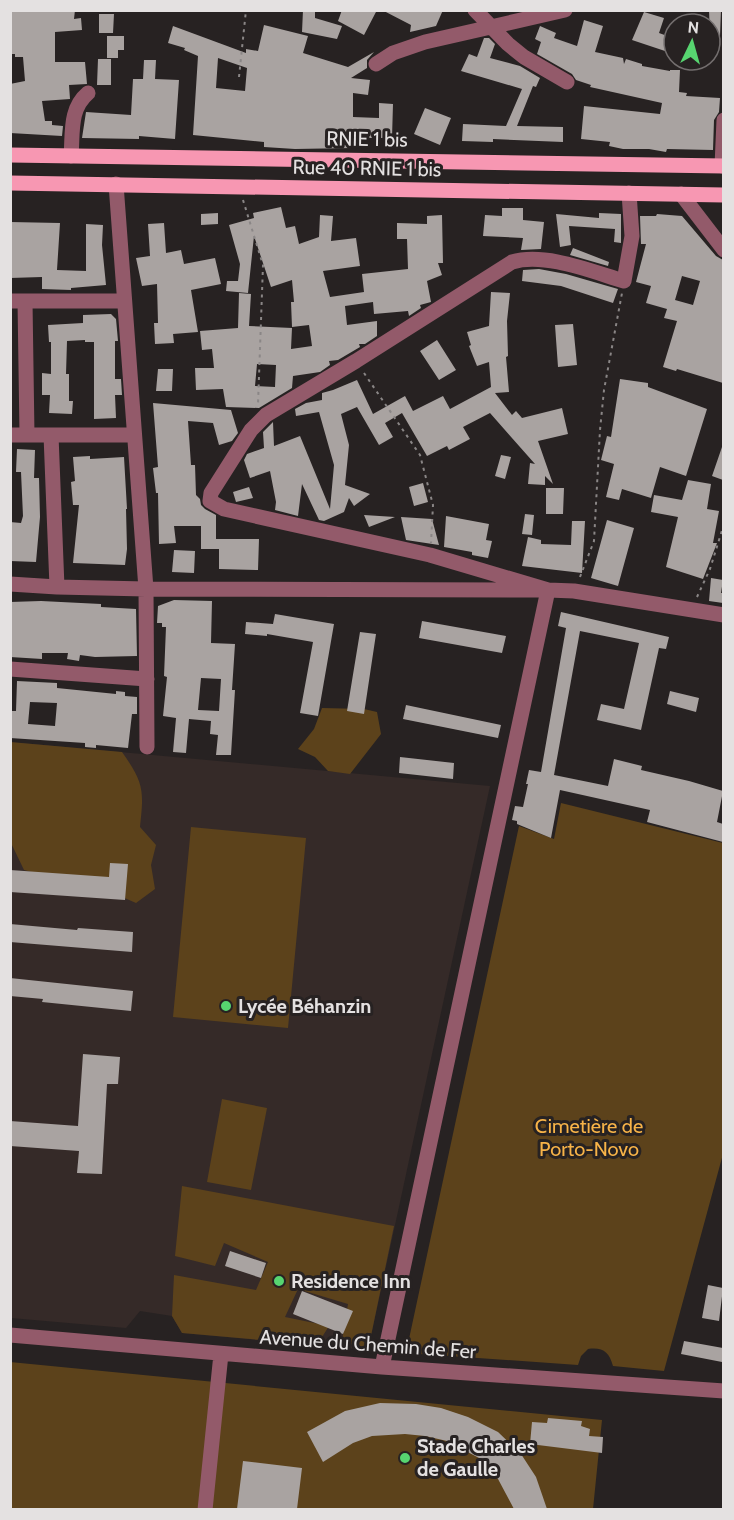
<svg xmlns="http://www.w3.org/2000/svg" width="734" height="1520" font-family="Cabin,sans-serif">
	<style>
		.built { fill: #352a28 }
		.green { fill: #5c421b }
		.building { fill: #a9a3a1; fill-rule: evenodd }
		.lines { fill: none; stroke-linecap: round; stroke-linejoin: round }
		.path { stroke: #8a8686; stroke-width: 2; stroke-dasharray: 3 4.5; stroke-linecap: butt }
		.minor { stroke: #935a6a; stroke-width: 15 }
		.major { stroke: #f797b2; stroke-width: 15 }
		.poi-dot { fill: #57d570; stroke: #272222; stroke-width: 2 }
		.labels { text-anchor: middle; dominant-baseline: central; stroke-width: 6; stroke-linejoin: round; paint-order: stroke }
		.street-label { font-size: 20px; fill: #e4e1e1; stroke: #272222 }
		.poi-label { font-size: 20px; font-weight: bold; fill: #e4e1e1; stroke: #272222; text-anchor: start }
		.park-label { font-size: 20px; fill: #f7b348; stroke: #272222 }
	</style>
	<rect width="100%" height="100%" fill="#272222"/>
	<path class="built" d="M11,742L490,786L368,1350L182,1333L172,1316L140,1311L126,1328L11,1318Z"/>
	<path class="green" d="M322,708L364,709L377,712L381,734L350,774L328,771L315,757L298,749L314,729Z
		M10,742L122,752C144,783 144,790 140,827L156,845L151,865L155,889L136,903L120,896L24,870L11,843Z
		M561,803L723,843V1154L664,1371L613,1366C609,1352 603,1347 588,1349L581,1356L578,1365L406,1353L519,826L554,839Z
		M191,827L306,838L288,1028L173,1017Z
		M222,1099L267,1108L251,1190L207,1182Z
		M182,1186L394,1226L368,1350L342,1341L348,1304L298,1289L285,1317L329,1326L317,1345L182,1333L172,1316L174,1275L256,1290L268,1262L224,1243L215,1266L175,1256Z
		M10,1362L602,1420L593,1509H11Z"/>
	<path class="building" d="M10,10H75L74,19L81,18L82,30L55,32V62H85L87,84L69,85L70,99L42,101L45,121H52V125L63,126L62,136L10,133V84L25,81L23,57H15V54H10Z
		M303,10H315V18L342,26L337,39L302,32Z
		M342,10H377L364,35L338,21Z
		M382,10H443L436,26L410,32L411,25Z
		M709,10H721L720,36H710Z
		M644,12L664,18L659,33L673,38L668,52L632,40Z
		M99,14H114L113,33H99Z
		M584,20L603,26L595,52L623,58L624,64L626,59L642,64V66L670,71V70H680L679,92L687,93L686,96L720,98L719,112L714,120L713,150L667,149L666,152L649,149H623L609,146L610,142L581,139L584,106L660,114L662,103L590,87L591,85L576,80L572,74L537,54L541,42L535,39L540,26L556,33L554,38L577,46Z
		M264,25L308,36L303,53L348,67L374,52L367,60V68L351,78L370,80L368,95L353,93V117L379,118V103L393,104L392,138H366V141L352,140V148L295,149L264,147V142L193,135L198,56L184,50L185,48L168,43L173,26L246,53V49L258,51ZM218,58L247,68L245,91L216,88Z
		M107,36H124V50H118V58H107Z
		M484,38H489L495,44L490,58L520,66L540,78L536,87L533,86L517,126L563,127V142L493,139V142L462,141L463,124L506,126L522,89L461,71L469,54L477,57Z
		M98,59H111V85H97Z
		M144,60H156L155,79L179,80L175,139L139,136V139L82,138L86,112L131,115L133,79H143Z
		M425,108L451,118L440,145L414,134Z
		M281,207L286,228L295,226L299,244L319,237L320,215L333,216L331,241L356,238L360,266L323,271L330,297L364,292L362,274L408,269L407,239H397V223L427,224V216L442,215L443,263H438L442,275L427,281L431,302L420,305L421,308L409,316L408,311L374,314L373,302L345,306L347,325L377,321V336L365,344H359L360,347L338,360L329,361L330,365L320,372L293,376L292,388L259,408L226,407L223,389L196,390L195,368H214L212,349L202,350L200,331L238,328L239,293L251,294L249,326L292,328L291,349L312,346L309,325L292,327L291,302H294L292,280L271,287L254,236L248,293L226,291L227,281H238L240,264L229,225L254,218L253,213ZM257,364L276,365L275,387L255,386Z
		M502,208H523V220L544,222L541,249L521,250L523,238L483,236L485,215L502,216Z
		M218,213V224L201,225V214Z
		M599,213L621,214V243L614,242L615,229L569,226L571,245L560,247L556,214L599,218Z
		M657,214L682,216L716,256L723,260V383L677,369L676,371L663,367L677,321L664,318L667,309L646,303L651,286L636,282L646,244H641L640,216H656ZM682,276L700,281L693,305L675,300Z
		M10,222L60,223L57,270L86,271V224L103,225L102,245L106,285L71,288V290L42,289V277L10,278Z
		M164,223L166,253L181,250L184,264L215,258L221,284L191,290L198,332L173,334L174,343L155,344L154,323H158L157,284L142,286L136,258L150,256L148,224Z
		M573,248L609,262L608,266L570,255Z
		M539,269L566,274L618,289L613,303L561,286L522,281L523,270Z
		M491,292L510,293L507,321L508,356L506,357L509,392L495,393L512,415L516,411L522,418L562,408L568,434L538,441L553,484L545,476V485L528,484L530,463L535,464L490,413L463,427L470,439L449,450L447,446L427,456L402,413L385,423L393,437L379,445L357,407L341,414L349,445L345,485L370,494L354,506L349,498L344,512L324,521L319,520L302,484L298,516L275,510L276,502L270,471L250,478L244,460L247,454L264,448L263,432L273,422L274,446L300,436L330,509L334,465L319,412L296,416L295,409L306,403L322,400V393L333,390L357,380L373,414L405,396L413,411L443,396L450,409L491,387L489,362L477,366L469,346L471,345L467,332L489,326Z
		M111,314L116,319L118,341H115V379H121L122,395H115L116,418L94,419V342H85V340L67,341L66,374H69V401H73L72,414L49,413L50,395H42V373L51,374V342H49L48,325L83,323V315Z
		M573,324L577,365L558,367L555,325Z
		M437,340L456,370L439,380L420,351Z
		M158,369H173L172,391H156Z
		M620,379L648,383V387L707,409L686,476L660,467L651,498L622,489L619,500L606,497L614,464L601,460L607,436L611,437Z
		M153,403L231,410L238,433L232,441L219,445L213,423L188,421L191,465H195L196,495L200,499L201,505L205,509L216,515V539H259L258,570L219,569V549H201V526H174L176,543L159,544L158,493H156L153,468L158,467Z
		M722,447H723V480L712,476Z
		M17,449L35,450L34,478H39L40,517L36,562L10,561V522L21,523L23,516L21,472H16Z
		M501,455L511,457L505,479L495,476Z
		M90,456V459L124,457L127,509H126L127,549L125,565L73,563L79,505H73L71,482L75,481L73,457Z
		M688,480L711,484L707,509L719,511L713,543H717L703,579L666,567L678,517L651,512L654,495L682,500Z
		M423,483L428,502L414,506L409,487Z
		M249,487L253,498L236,502L233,492Z
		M546,488H564L563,514H546Z
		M525,514L534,515L532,535L522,534Z
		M364,515L395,517L369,527Z
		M446,516L489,524L486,540L492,541L488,558L472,555V552L444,547Z
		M401,517L432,519L439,545L406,540Z
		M607,520L634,528L618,586L591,578Z
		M572,521H585L582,573L522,566L528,537L541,540V544L571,545Z
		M174,550L195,551L194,573L172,572Z
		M711,578L723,580L721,593H723V603L709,601Z
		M174,600L212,601L211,643L235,644L232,690H235L231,755H216L218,735L210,734L211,721L189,719L186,753L173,752L176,718L163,716L167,677L164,676L166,627H162V623H157L158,606ZM201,678L221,679L219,711L198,710Z
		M41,601L101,604V607L136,609L137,656L95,657L80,655L79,661L67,659L68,653H42V659L10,657V602Z
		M561,612L669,637L666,649L659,648L641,730L597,720L601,704L624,709L639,643L580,631L554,775L608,786L614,759L642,766L641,770L689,781L723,791L717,822L723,824V842L647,822L650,810L560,790L551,838L517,824V821L512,820L515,806L523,807L528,784H526L529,770L541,772L566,628L558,626Z
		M275,614L334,624L318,716L300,713L313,642L267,634V636L245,634L246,622L273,624Z
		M422,621L506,636L502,653L419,638Z
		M360,632L376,634L364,714L347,711Z
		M17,681L57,683V688L116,694V691L125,692V696L137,697V714H132L128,748L96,745V748L85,747V743L10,738L12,711H16ZM30,702L57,703L55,726L28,724Z
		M670,691L699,698L696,712L667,704Z
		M406,705L501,725L498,738L403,719Z
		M400,757L454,763L453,779L399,773Z
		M110,863L128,864L125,900L10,892V870L109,877Z
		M10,924L77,930L78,928L133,932L132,952L10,942Z
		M10,978L133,991L131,1011L42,1002L43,999L10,996Z
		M83,1054L120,1057L118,1084H107L102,1174L77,1173L79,1151L10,1146V1121L78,1126Z
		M230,1251L266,1263L261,1278L225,1266Z
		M708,1285L723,1288L719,1321L702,1318Z
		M302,1291L353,1311L343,1334L293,1314Z
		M684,1341L723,1348L722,1362L681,1354Z
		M380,1403L416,1404L441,1408L468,1417L498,1432L521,1454L536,1477L547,1509H514L498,1479L479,1458L447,1441L425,1436L405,1434L372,1436L353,1443L323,1462L307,1432L345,1411Z
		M548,1418L582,1421L581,1426L590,1429L589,1436L603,1437L602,1453L530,1444L532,1422L547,1423Z
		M243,1461L302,1468L297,1509H237Z"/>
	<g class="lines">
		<path class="path" d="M239,77L246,10
			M243,200L263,265L258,404
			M364,373L420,455L433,505L431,543
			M580,577L594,541L600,430L604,390L622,293
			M697,597L710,569L724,524"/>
		<path class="minor" d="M475,10L508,44L524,57L567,82
			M376,64L393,53L425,42L565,10
			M71,156C73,133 69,109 88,93
			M722,166L724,120
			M116,184L146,589L147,747
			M681,194L724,250
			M10,301H124
			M25,301L27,435
			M10,435H134
			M51,435L57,587
			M10,584L57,587L146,589L548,590L574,591L724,615
			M548,590L430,555L224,509L210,501L211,493L251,430L266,415L356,361L512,262C545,252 593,272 624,281L632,236L629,193
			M10,669L147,679
			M10,1335L382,1367L724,1391
			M382,1367L548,590
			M205,1510L221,1354"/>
		<path class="major" d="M10,155L724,166
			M10,183L724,195"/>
	</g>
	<g class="poi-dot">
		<circle cx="226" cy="1006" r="6"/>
		<circle cx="279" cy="1281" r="6"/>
		<circle cx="405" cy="1458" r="6"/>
	</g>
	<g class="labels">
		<g class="street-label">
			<text transform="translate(367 139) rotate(1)">RNIE 1 bis</text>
			<text transform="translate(367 168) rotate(1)">Rue 40 RNIE 1 bis</text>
			<text transform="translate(368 1344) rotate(4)">Avenue du Chemin de Fer</text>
		</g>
		<g class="poi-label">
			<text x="238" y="1006">Lycée Béhanzin</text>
			<text x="291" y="1281">Residence Inn</text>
			<text x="417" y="1446">Stade Charles<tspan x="417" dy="23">de Gaulle</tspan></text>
		</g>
		<g class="park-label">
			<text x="589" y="1126">Cimetière de<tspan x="589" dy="23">Porto-Novo</tspan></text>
		</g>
	</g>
	<rect width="734" height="1520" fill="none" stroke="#e4e1e1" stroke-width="24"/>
	<g transform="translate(692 42) rotate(5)"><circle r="28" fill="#272222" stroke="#736e6e" stroke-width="1.5"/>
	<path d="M0-4.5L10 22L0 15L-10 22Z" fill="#57d570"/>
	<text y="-9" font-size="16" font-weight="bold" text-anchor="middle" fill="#e4e1e1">N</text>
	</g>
</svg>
